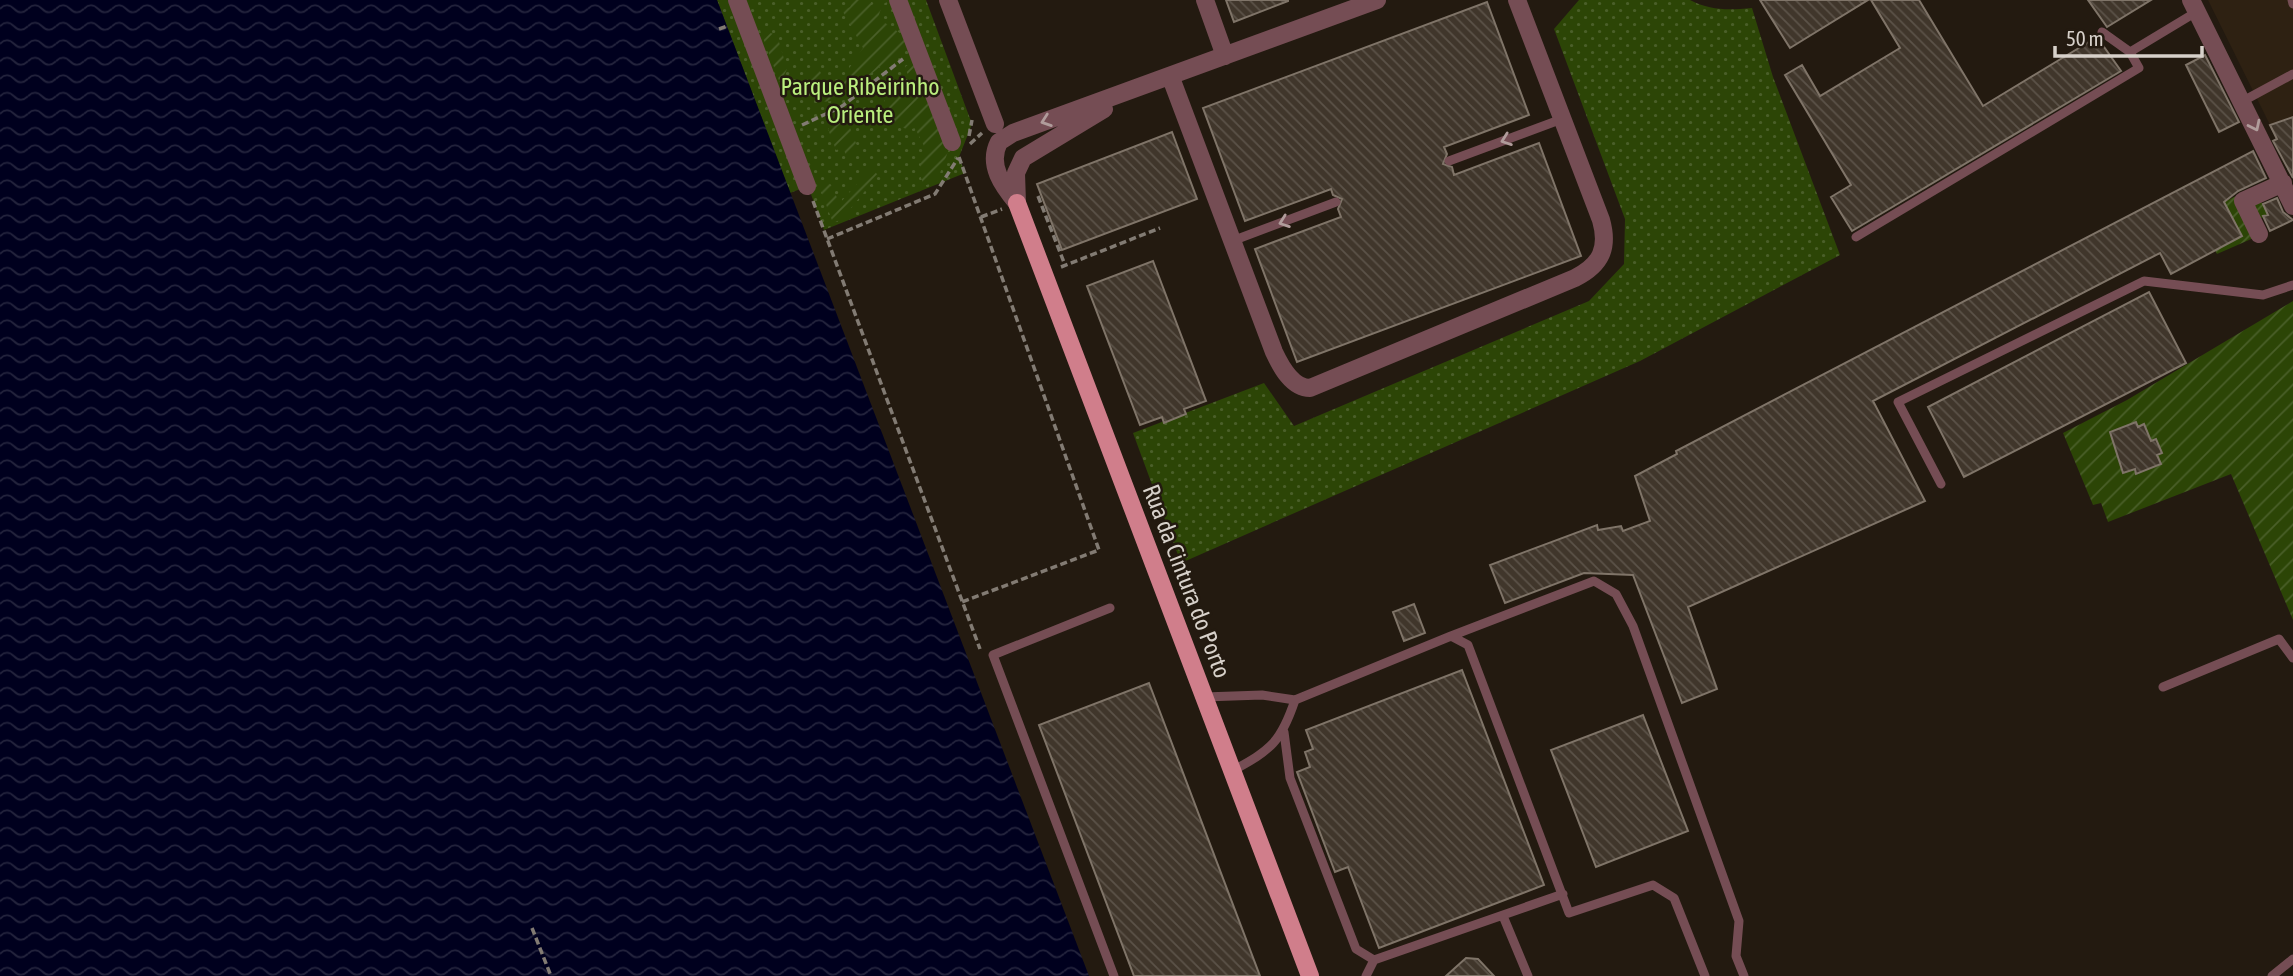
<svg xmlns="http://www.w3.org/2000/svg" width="2293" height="976" font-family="'Asap Condensed',sans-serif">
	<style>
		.built { fill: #2e2112 }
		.grass { fill: url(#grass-dots) }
		.garden { fill: url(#garden-furrows) }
		.water { fill: url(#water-waves) }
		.building { fill: url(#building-back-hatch); stroke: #7f7468; stroke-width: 2 }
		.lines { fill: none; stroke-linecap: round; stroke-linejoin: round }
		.path { stroke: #827b73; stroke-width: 3.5; stroke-dasharray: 7 3.5; stroke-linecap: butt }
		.lane { stroke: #754d54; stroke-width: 9 }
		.street { stroke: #754d54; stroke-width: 18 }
		.primary { stroke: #d07e8b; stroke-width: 18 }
		.oneway { stroke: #b09c9b }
		.labels { text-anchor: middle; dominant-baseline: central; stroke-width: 5; stroke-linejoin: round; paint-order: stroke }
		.park-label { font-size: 24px; fill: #baee7e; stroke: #231a10 }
		.street-label { font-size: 24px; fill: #d7d1ca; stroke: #231a10 }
	</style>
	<defs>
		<pattern id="grass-dots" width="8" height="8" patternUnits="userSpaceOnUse" patternTransform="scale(1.75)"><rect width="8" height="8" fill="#2c4506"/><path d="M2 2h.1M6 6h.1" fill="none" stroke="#4a5f29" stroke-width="1.8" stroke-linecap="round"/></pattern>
		<pattern id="garden-furrows" width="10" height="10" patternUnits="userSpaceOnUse" patternTransform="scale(1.75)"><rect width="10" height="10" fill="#2c4506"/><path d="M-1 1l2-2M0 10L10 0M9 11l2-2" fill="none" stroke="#4a5f29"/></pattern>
		<pattern id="water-waves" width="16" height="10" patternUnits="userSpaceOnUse" patternTransform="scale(1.75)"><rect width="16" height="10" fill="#00001e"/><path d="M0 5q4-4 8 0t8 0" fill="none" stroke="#24243d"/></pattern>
		<pattern id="building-back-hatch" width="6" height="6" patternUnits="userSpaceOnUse" patternTransform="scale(1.75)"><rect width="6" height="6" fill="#40362b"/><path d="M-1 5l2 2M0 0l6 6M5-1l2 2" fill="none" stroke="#5b5248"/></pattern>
	</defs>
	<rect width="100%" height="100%" fill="#231a10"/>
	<path class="built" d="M2208,0H2293V117L2270,125Z"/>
	<path class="grass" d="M717,0H926L972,124L959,157L965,173L824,230L808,186L790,193Z
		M1579,0H1690C1711,11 1729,10 1752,8L1773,77L1840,255L1640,361L1181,563L1133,433L1264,383L1294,426L1589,301L1624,264L1625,219L1554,29Z"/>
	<path class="garden" d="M853,0H871V5L890,0L882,5L878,18L907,38L909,44L837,101L816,102L806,75L819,70L831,88L837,86L863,48L842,10L850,7Z
		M760,30L777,35L787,69L780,83Z
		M915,60L949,149L937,181L924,186L919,172L924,146L915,128L908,130L892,122L885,125L879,111L891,89H913L905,67Z
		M845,115L859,151L846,155L843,148L836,150L828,129Z
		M871,168L878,175L842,219L833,223L818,183H829L840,203Z
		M2270,179L2277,194L2261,201L2268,215L2259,219L2265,233L2217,254L2182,187L2191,183L2223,246L2242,236L2224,202Z
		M2293,301V620L2231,474L2108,522L2101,503L2093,505L2063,433L2127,400Z"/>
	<path class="water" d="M0,0H717L1089,976H0Z"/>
	<path class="building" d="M1226,0H1288V1L1234,22Z
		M1760,0H1868L1790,48Z
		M1871,0H1919L1983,106L2097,37L2121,71L1852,231L1831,197L1851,185L1785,75L1802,65L1820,96L1900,48Z
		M2088,0H2151L2107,27Z
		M1487,2L1529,115L1444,147L1447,154L1443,164L1452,167L1454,175L1539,143L1581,256L1297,362L1255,249L1341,217L1338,209L1342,199L1333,195L1331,189L1245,221L1203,108Z
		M2205,55L2239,122L2219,132L2186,65Z
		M2293,117V178L2273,141L2277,139L2270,125Z
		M1172,132L1197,199L1062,250L1037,184Z
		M2253,151L2266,178L2238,191L2224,202L2242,236L2171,274L2160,253L1873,401L1925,501L1688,607L1717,689L1682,703L1633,575L1584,573L1505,603L1490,565L1597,525L1598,530L1621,526L1623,531L1650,521L1635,476L1677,454L1676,451Z
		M2277,198L2283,212L2293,220L2270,231L2263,216L2268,215L2263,204Z
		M1153,261L1206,401L1184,409L1186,414L1164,423L1162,417L1140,425L1087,286Z
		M2149,292L2186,363L1964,477L1928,407Z
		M2136,422L2138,427L2144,424L2151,441L2156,439L2162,453L2157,455L2161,464L2136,474L2135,469L2123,473L2110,432Z
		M1414,604L1425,633L1404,641L1393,612Z
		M1462,670L1544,885L1379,948L1348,867L1335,872L1297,772L1310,767L1305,752L1313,749L1306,730Z
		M1149,683L1260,976H1134L1039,725Z
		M1643,715L1688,831L1596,867L1551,750Z
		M1466,958L1478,959L1494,976H1446Z"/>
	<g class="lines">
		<path class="path" d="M719,29L727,26
			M802,125L841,107L903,59
			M969,136L972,120
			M970,144L982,133
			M959,157L1099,550L962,602
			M1038,196L1065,265
			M813,201L980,649
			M981,217L1002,209
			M827,239L935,194L958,158
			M1061,267L1160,228
			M532,928L551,976"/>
		<path class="lane" d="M2292,0L2293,4
			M2102,32L2130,52
			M2243,101L2293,74
			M1449,161L1562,119
			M1856,237L2139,68L2130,52L2198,11
			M1232,241L1336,202
			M1941,484L1898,402L2144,281L2263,295L2293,285
			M1110,608L993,655L1114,976
			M1451,636L1594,581L1616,594L1633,626L1739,921L1736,956L1744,976
			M2163,687L2279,639L2293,658
			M1204,697L1262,695L1295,700L1451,636L1468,645L1569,913L1653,885L1674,898L1705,976
			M1284,732L1290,778L1356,949L1374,960L1563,894
			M1232,771C1271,750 1281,742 1295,700
			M1503,916L1528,976
			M1366,976L1374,960
			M2272,976L2293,959"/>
		<path class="street" d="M737,0L807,186
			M898,0L952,142
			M948,0L995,124
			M1205,0L1225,56
			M2191,0L2293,206
			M1171,78L1274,352C1281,367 1292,388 1310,388L1575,278C1601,265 1609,248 1601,220L1517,0
			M1017,203C1003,186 987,165 999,142L1013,133L1377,0
			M1017,203L1016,173L1023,158L1104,109
			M2259,234L2243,201L2283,183"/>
		<path class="primary" d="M1017,203L1310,976"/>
	</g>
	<defs><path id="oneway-chevron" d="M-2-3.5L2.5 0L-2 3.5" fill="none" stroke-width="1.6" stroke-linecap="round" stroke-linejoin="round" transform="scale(1.75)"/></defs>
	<g class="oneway">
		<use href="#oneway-chevron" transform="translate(1046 121) rotate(161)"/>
		<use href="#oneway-chevron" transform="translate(2255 126) rotate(64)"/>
		<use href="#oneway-chevron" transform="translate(1506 140) rotate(160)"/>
		<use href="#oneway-chevron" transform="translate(1284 222) rotate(160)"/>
	</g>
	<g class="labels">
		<g class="park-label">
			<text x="860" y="86">Parque Ribeirinho<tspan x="860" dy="28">Oriente</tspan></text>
		</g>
		<g class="street-label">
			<text transform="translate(1187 581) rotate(69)">Rua da Cintura do Porto</text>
		</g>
	</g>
	<path d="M2055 46v10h147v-10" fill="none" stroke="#d7d1ca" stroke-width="3.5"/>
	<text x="2066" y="46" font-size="21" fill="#d7d1ca" stroke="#231a10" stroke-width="5" paint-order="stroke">50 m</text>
</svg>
